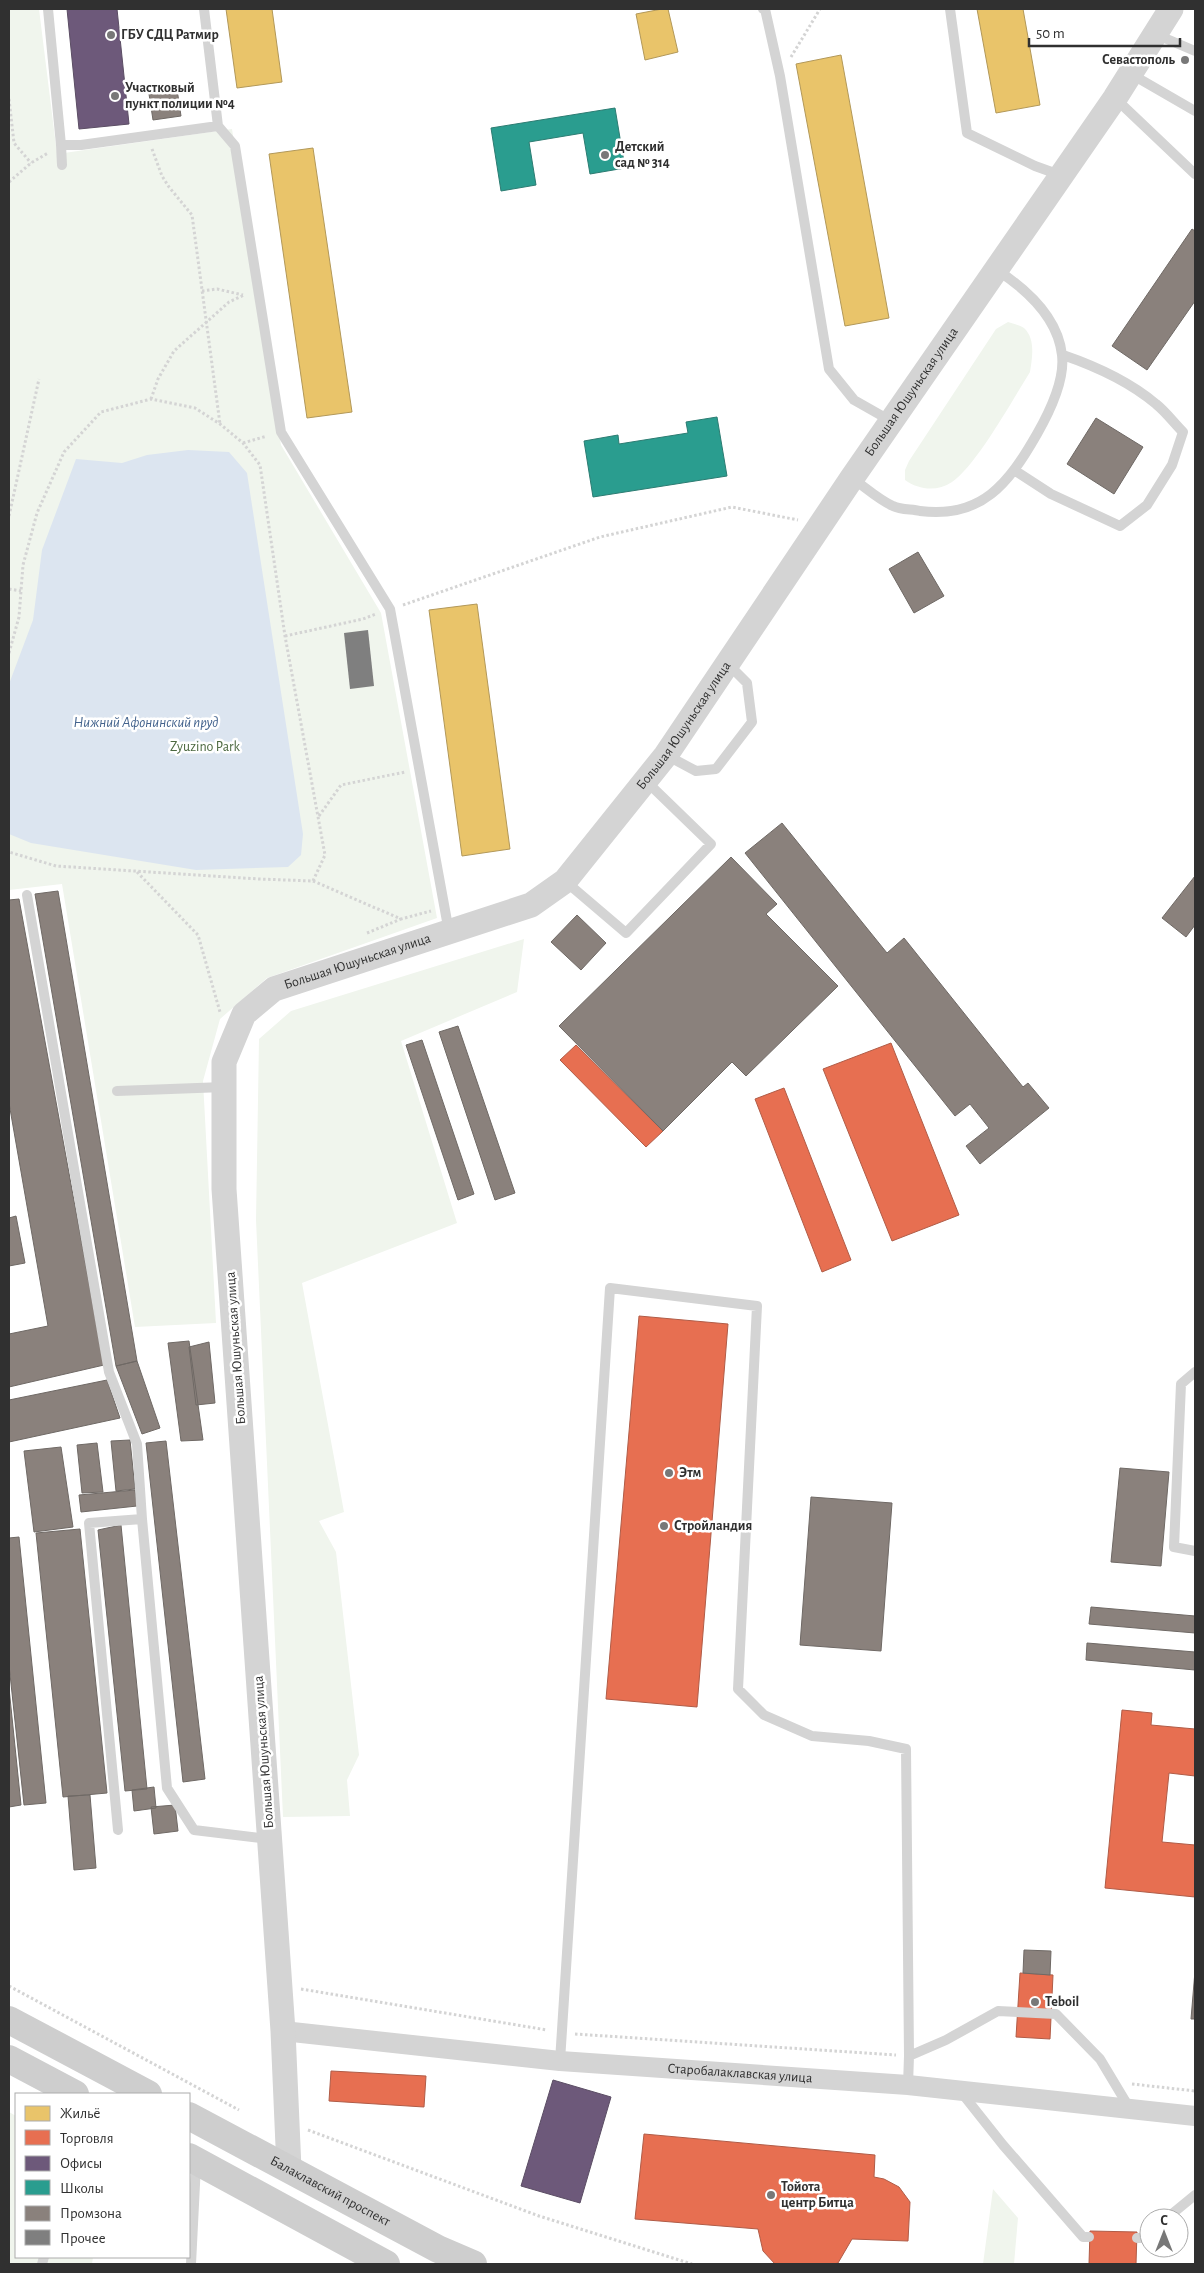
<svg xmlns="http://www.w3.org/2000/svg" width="1204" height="2273" font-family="'Alegreya Sans',sans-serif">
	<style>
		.green { fill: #f0f5ed }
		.water { fill: #dce5f0 }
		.homes { fill: #e9c46a; stroke: #b29859 }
		.shops { fill: #e76f51; stroke: #b05c47 }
		.offices { fill: #6d597a; stroke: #5b4d64 }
		.schools { fill: #2a9d8f; stroke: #2c7c72 }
		.industry { fill: #8a817c; stroke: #6f6965 }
		.building { fill: #7f7f7f }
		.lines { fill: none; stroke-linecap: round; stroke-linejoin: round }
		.path { stroke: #d4d4d4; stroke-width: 3; stroke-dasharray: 2.5 2.5; stroke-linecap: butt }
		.service { stroke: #d4d4d4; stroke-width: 10 }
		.minor { stroke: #d4d4d4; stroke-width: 20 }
		.tertiary { stroke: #d4d4d4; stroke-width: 25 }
		.secondary { stroke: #cecece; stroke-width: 28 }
		.poi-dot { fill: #787878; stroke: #fff; stroke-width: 2 }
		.labels { text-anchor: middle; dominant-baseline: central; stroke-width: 5; stroke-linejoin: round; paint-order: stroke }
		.poi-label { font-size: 14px; font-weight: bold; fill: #303030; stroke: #fff; text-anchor: start }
		.street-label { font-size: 14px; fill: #303030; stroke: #fff }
		.park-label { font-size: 14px; fill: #4c6940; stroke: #fff }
		.water-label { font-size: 15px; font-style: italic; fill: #43638d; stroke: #fff }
	</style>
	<rect width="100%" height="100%" fill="#fff"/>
	<path class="green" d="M9,9H39L57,154L232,129L281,445L381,613L437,918L267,978L220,1019L203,1081L216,1323L135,1327L62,884L9,890Z
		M1008,322C1013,324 1020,325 1024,328C1036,339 1032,359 1030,372C1013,399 976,466 952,482C937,492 919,490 905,480V470L909,461L996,329Z
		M524,939L517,992L401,1041L457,1223L302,1283L344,1512L319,1521L336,1552L359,1755L347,1780L350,1816L283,1817L256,1220L259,1039L291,1011Z
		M9,2112L16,2116V2257H93L92,2264H9Z
		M993,2189L1018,2218L1014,2264H983Z"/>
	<path class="water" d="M188,450L229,452L247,473L303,834L301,855L288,867L196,870L31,843L9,834V684L33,620L42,550L76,459L122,463L147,455Z"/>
	<path class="homes" d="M226,9H272L282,82L237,88Z
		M662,9H668L678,52L645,60L636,14Z
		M977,9H1023L1040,105L996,113Z
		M841,55L889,318L845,326L796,64Z
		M313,148L352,412L307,418L269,154Z
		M477,604L510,849L462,856L429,610Z"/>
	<path class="shops" d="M891,1043L959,1215L892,1241L823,1069Z
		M576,1045L663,1131L646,1147L560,1060Z
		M784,1088L851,1260L822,1272L755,1099Z
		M639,1316L728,1324L697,1707L606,1699Z
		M1122,1710L1152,1713L1151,1725L1195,1729V1776L1169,1773L1162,1842L1195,1845V1897L1105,1888Z
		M1020,1973L1053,1975L1050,2039L1016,2037Z
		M331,2071L426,2076L424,2107L329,2101Z
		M644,2134L875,2155L874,2177L884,2179L899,2187L910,2202L908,2241L852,2239L838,2263L834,2264H775L763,2251L758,2229L635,2219Z
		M1090,2231L1137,2232L1136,2264H1089Z"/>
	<path class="offices" d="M67,9H117L129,124L79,129Z
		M553,2080L611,2097L580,2203L521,2186Z"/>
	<path class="schools" d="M615,108L625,168L590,174L583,133L529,142L536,185L501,191L491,128Z
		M717,417L727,476L593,497L584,441L618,435L619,444L688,433L686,422Z"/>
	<path class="industry" d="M177,89L181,116L153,120L149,94Z
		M1192,229L1195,231V301L1147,370L1112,346Z
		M1096,418L1143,447L1114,494L1067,464Z
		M918,552L944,596L914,613L889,569Z
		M782,823L887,953L904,938L1023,1087L1028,1083L1049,1108L980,1164L966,1146L989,1128L970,1104L955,1116L745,853Z
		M731,857L777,904L766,914L838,986L746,1076L732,1062L663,1131L559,1026Z
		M1195,876V925L1186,937L1162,918Z
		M58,891L137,1361L116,1366L35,894Z
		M19,899L104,1365L9,1387V1334L48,1326L9,1103V900Z
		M577,915L606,943L581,970L551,942Z
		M458,1026L515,1193L495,1200L439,1032Z
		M422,1040L474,1194L458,1200L406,1045Z
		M16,1216L25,1263L9,1266V1218Z
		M189,1341L203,1440L181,1441L168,1343Z
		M209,1342L215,1403L196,1405L189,1347Z
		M137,1361L160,1428L142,1434L116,1366Z
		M107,1380L120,1418L9,1442V1400Z
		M130,1440L135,1489L116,1491L111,1441Z
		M166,1441L205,1779L183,1782L146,1443Z
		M97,1443L103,1492L82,1493L77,1445Z
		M61,1447L73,1527L34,1532L24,1451Z
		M1120,1468L1169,1472L1161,1566L1111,1562Z
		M135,1490L137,1506L81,1512L79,1495Z
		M811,1497L892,1503L881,1651L800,1645Z
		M121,1525L147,1789L125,1791L98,1530Z
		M80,1529L107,1793L63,1797L36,1533Z
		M19,1537L46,1803L24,1805L9,1665V1538Z
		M1091,1607L1195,1616V1633L1089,1624Z
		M1087,1643L1195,1652V1670L1086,1660Z
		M9,1688L21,1805L9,1807Z
		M154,1787L156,1808L134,1811L132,1790Z
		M90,1795L96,1868L74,1870L68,1796Z
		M175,1805L178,1831L154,1834L151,1807Z
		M1024,1950L1051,1951L1050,1975L1023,1973Z
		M1195,1971V2019H1191Z"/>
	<path class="building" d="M368,630L374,686L350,689L344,633Z"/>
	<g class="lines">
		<path class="path" d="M791,57L820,9
			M9,99L14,143L31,163
			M152,149L162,176L169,187L192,215L220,424
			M9,182L31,163L48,153
			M202,291L217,289L243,295
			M151,399L158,379L174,351L229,302L244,295
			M243,443L267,436
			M9,516L39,379
			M9,589L21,591
			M403,605L600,537L732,507L798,520
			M285,636L363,619L376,614
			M9,653L19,617L23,565L37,513L64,452L101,412L151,399L195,408L220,424L243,443L260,465L285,636L325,855L313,881L259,879L56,866L9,852
			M319,816L341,785L405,772
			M137,872L198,935L220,1012
			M313,881L401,919L431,911
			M367,933L401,919
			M9,1986L239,2110
			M301,1989L547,2030
			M575,2034L896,2055
			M1132,2084L1195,2091
			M308,2130L539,2216L692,2264"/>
		<path class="service" d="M48,9L61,145H81L218,126L235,146L281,432L390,609L449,932
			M204,9L218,126
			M763,9H765L780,76L829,369L854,400L891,421
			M950,9L967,133L1035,166L1060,175
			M1155,34L1195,51
			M1131,74L1195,111
			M1115,98L1195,174
			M61,145L62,165
			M1014,470L1051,494L1120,526L1147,505L1172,465L1183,432C1174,423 1166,412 1156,404C1130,382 1095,366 1063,355
			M852,478C865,487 879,500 893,506C901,510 912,509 920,511C982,519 1009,483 1037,434C1049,413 1065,380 1062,355C1058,318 1026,289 997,270
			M666,755L696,771L716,769L752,722L747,683L727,663
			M565,881L626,933L711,844L646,781
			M27,895L109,1372L137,1444L142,1519
			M117,1091L224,1087
			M1195,1372L1181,1384L1174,1547L1195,1551
			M118,1830L89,1523L142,1519L167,1788L194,1830L269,1839
			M909,2056L946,2040L998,2011L1056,2014L1100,2059L1130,2109
			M560,2061L610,1288L757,1306L738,1689L764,1715L812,1736L869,1741L906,1749L909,2056L908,2085
			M961,2092L1003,2145L1083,2237H1089
			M1167,2218L1195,2195
			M1137,2238H1143L1149,2233
			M42,2264L44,2257
			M191,2264L196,2164"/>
		<path class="minor" id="s1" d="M283,2031L560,2061L908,2085L1195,2116"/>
		<path class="tertiary" id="s2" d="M289,2169L283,2031L224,1189V1062L244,1014L274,989L531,905L565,881L666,755L852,478L1115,98L1171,9"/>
		<g class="secondary">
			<path d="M9,2020L148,2094"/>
			<path d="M9,2059L75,2094"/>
			<path id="s3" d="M189,2116L438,2249L473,2264"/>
			<path d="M189,2157L386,2264"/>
		</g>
	</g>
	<g class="poi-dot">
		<circle cx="111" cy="35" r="5"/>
		<circle cx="1185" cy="60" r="5"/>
		<circle cx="115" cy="96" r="5"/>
		<circle cx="605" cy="155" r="5"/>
		<circle cx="669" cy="1473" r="5"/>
		<circle cx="664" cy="1526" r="5"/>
		<circle cx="1035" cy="2002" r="5"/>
		<circle cx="771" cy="2195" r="5"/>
	</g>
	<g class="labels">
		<g class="poi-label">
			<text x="121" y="35">ГБУ СДЦ Ратмир</text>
			<text x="1175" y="60" text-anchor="end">Севастополь</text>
			<text x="125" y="88">Участковый<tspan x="125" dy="16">пункт полиции №4</tspan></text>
			<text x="615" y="147">Детский<tspan x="615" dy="16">сад № 314</tspan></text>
			<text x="679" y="1473">Этм</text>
			<text x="674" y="1526">Стройландия</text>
			<text x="1045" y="2002">Teboil</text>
			<text x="781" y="2187">Тойота<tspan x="781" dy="16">центр Битца</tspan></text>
		</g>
		<g class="street-label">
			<text stroke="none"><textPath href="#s2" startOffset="2112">Большая Юшуньская улица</textPath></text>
			<text stroke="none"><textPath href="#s2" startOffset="1708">Большая Юшуньская улица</textPath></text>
			<text stroke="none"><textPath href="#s2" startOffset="1288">Большая Юшуньская улица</textPath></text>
			<text transform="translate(236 1348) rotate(-94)">Большая Юшуньская улица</text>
			<text transform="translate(264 1752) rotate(-94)">Большая Юшуньская улица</text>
			<text stroke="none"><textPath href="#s1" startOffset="459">Старобалаклавская улица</textPath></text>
			<text stroke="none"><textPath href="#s3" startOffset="160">Балаклавский проспект</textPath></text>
		</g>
		<g class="park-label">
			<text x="205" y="747">Zyuzino Park</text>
		</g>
		<g class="water-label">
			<text x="146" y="722">Нижний Афонинский пруд</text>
		</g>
	</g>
	<rect width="1204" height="2273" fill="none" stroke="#303030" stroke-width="20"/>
	<rect x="15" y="2093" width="175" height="165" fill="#ffffff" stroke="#acacac"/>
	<rect x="25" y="2106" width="25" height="15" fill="#e9c46a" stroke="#acacac"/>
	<text x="60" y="2118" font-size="15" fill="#303030">Жильё</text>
	<rect x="25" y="2130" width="25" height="15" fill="#e76f51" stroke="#acacac"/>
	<text x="60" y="2143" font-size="15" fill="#303030">Торговля</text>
	<rect x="25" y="2156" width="25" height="15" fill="#6d597a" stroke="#acacac"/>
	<text x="60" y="2168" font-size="15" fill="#303030">Офисы</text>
	<rect x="25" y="2180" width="25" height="15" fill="#2a9d8f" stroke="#acacac"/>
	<text x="60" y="2193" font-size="15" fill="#303030">Школы</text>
	<rect x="25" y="2206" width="25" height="15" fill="#8a817c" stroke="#acacac"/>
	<text x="60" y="2218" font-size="15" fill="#303030">Промзона</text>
	<rect x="25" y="2230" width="25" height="15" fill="#7f7f7f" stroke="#acacac"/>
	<text x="60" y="2243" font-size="15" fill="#303030">Прочее</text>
	<g transform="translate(1164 2233)"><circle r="24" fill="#ffffff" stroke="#acacac"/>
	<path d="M0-4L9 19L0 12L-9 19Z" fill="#787878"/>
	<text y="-8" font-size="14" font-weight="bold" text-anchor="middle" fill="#303030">С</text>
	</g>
	<path d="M1029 38v8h151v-8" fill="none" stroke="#303030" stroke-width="2.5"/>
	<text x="1036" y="38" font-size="15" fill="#303030" stroke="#ffffff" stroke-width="4" paint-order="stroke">50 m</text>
</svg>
